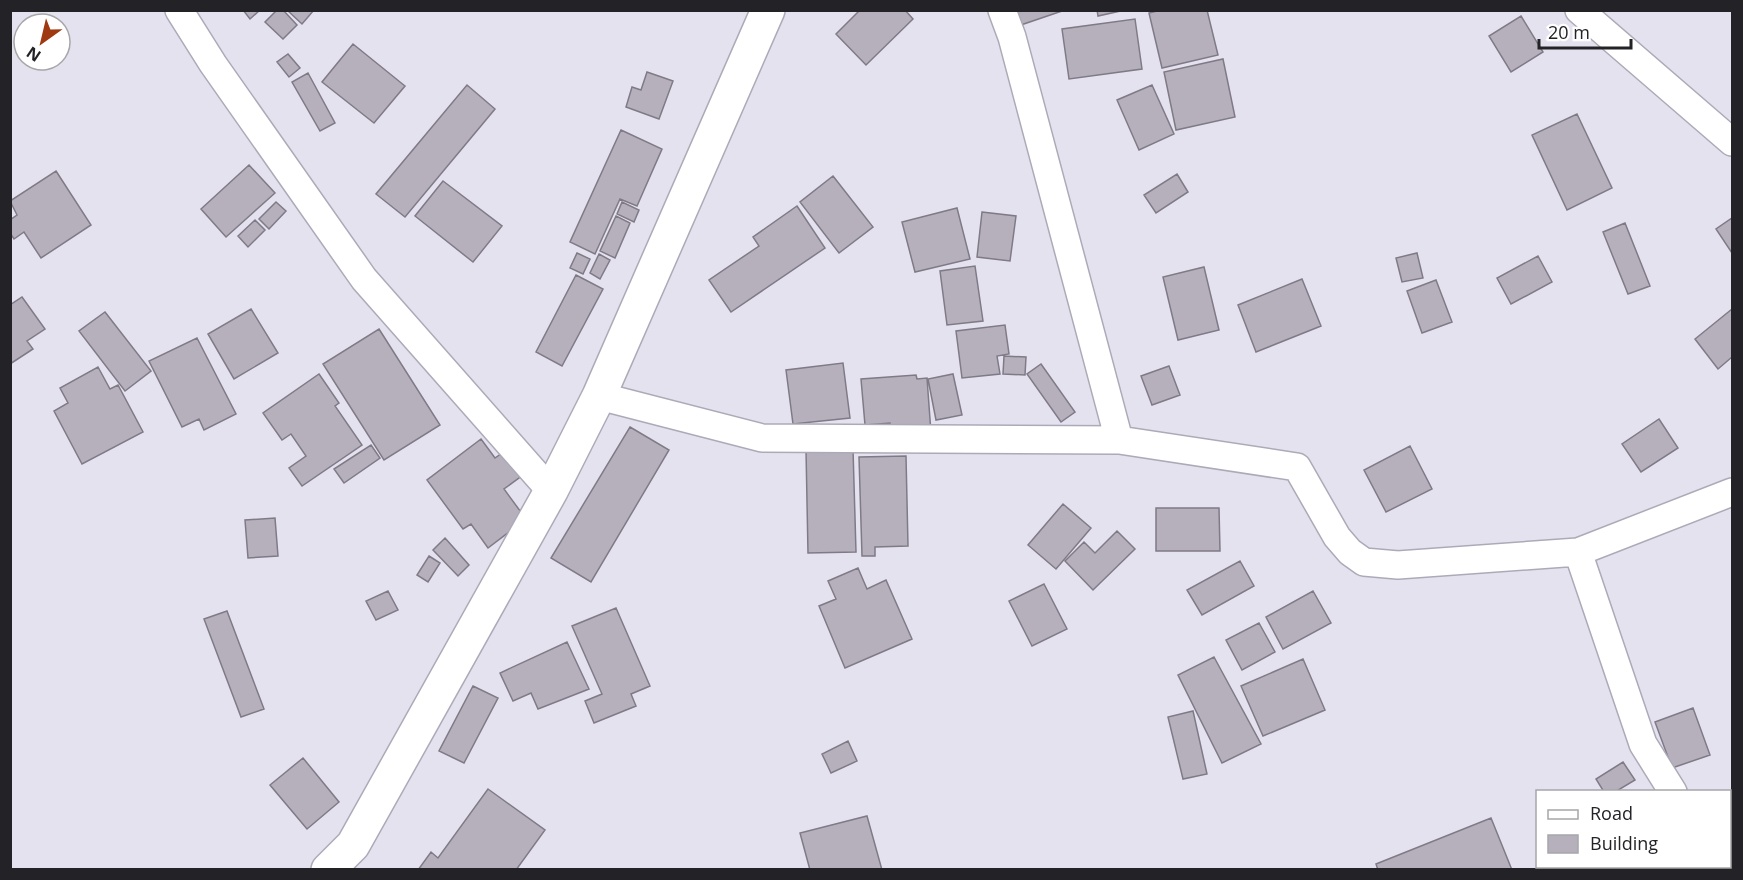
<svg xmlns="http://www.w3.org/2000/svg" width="1743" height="880" font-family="'Open Sans',sans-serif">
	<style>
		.building { fill: #b6b0bd; stroke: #807a86; stroke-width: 1.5 }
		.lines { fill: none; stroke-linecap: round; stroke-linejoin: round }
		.street-casing { stroke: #adaab8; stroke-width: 30 }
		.secondary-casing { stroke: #adaab8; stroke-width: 36 }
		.street { stroke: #fff; stroke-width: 27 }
		.secondary { stroke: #fff; stroke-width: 33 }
	</style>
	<rect width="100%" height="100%" fill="#e5e2f0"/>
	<path class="building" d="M243,10H260L250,19Z
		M277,10H283L297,25L283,39L265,22Z
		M287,10H314L302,24Z
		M860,10H905L913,19L866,65L836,34Z
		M1009,10H1065L1015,27Z
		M1097,10H1125L1098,16Z
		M1161,10H1207L1218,55L1162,68L1149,13Z
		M1521,16L1543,52L1511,72L1489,36Z
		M1135,19L1142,69L1069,79L1062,29Z
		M353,44L405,86L374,123L322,82Z
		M288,54L300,68L289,77L277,62Z
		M1223,59L1235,117L1176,130L1164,72Z
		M647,72L673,81L659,119L626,107L632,87L641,90Z
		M308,73L335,123L320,131L292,82Z
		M467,85L495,109L405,217L376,194Z
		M1152,85L1174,134L1139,150L1117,100Z
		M1577,114L1612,188L1567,210L1532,135Z
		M621,130L662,149L637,206L620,199L595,254L570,242Z
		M249,165L275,193L226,237L201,209Z
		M56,171L91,225L41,258L24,232L14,239L10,233V220L17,215L10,201Z
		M1177,174L1188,192L1156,213L1144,195Z
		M833,176L873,227L839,253L800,202Z
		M443,181L502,226L473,262L415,216Z
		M276,202L286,211L269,229L259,219Z
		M622,202L639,210L634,222L617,214Z
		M797,206L825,248L731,312L709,280L759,246L753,237Z
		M957,208L970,259L915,272L902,222Z
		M982,212L1016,216L1010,261L977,257Z
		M616,216L630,223L615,258L600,251Z
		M1732,218V253L1716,229Z
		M255,220L265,230L248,247L238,236Z
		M1625,223L1650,286L1628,294L1603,232Z
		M577,253L590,259L583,274L570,268Z
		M1417,253L1423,278L1402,282L1396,258Z
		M599,254L610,260L600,279L590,273Z
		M1538,256L1552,282L1511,304L1497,278Z
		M975,266L983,321L947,325L940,271Z
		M1204,267L1219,330L1178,340L1163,277Z
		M576,275L603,289L562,366L536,352Z
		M1302,279L1321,326L1256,352L1238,305Z
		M1436,280L1452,322L1422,333L1407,291Z
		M22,297L45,329L27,341L33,349L10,364V305Z
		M251,309L278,353L234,379L208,334Z
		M1732,309V357L1718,369L1695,339Z
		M105,312L151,371L125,391L79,331Z
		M1005,325L1009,354L997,356L1000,374L962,378L956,331Z
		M379,329L440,425L384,460L323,364Z
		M197,338L236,414L204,430L199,419L182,427L149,361Z
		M1004,356L1026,357L1025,375L1003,374Z
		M843,363L850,418L793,424L786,370Z
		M1041,364L1075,412L1061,422L1027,374Z
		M1169,366L1180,395L1152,405L1141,376Z
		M98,367L110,389L118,385L143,432L82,464L54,411L68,403L60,388Z
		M319,374L339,403L335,406L362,445L302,486L289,468L306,456L291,434L282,440L263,413Z
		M953,374L962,415L936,420L928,379Z
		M916,375L917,379L927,378L931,433L891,436L890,423L865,425L861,379Z
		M1659,419L1678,448L1641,472L1622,444Z
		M630,427L669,450L591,582L551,558Z
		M481,439L495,458L505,451L523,475L504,489L526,519L488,548L471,524L463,529L427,480Z
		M371,445L380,458L344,483L334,469Z
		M1410,446L1432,489L1386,512L1364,470Z
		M853,449L856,552L808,553L806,450Z
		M906,456L908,546L875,547V556H862L859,457Z
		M1063,504L1091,528L1056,569L1028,545Z
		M1156,508H1219L1220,551H1156Z
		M275,518L278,556L248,558L245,520Z
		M1117,531L1135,549L1093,590L1065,561L1084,542L1095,553Z
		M445,538L469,565L458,576L433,550Z
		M429,556L440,563L428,582L417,575Z
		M1240,561L1254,586L1202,615L1187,590Z
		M858,568L867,589L886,580L912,639L845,668L819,606L836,599L828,581Z
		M1044,584L1067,629L1032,646L1009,601Z
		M388,591L398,610L376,620L366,601Z
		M1313,591L1331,623L1283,649L1266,617Z
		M616,608L650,686L631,694L636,706L594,723L585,701L602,694L572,626Z
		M227,611L264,709L241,717L204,619Z
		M1259,623L1275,652L1242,670L1226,640Z
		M567,642L589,689L538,709L531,693L513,701L500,673Z
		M1214,657L1261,744L1222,763L1178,675Z
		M1303,659L1325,710L1263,736L1241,686Z
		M473,686L498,698L464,763L439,751Z
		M1693,708L1710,755L1672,768L1655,722Z
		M1193,711L1207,774L1183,779L1168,717Z
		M848,741L857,761L831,773L822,754Z
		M303,758L339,802L307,829L270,785Z
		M1623,762L1635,780L1615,792H1604L1596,779Z
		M488,789L545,830L516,870H418L431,852L438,858Z
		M867,816L882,870H810L800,833Z
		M1491,818L1512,870H1378L1376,864Z"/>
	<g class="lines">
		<g class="street-casing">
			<path id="street" d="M179,10L213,64L364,279L551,491
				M1002,10L1012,37L1119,440
				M1579,10L1732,142
				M599,396L762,438L1119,440L1297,467L1337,537L1350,552L1364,562L1398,565L1578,552
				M1673,792L1643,744L1578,552L1732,492"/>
		</g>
		<g class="secondary-casing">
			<path id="secondary" d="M328,870L353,845L551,491L599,396L768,10"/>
		</g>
		<use href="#street" class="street"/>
		<use href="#secondary" class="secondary"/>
	</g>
	<rect width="1743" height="880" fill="none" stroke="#232227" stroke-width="24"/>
	<rect x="1536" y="790" width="195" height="78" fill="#ffffff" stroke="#a7a7a9" stroke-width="1.5"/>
	<rect x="1548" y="810" width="30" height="9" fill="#ffffff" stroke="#a7a7a9" stroke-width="1.5"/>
	<text x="1590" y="820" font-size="18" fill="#232227">Road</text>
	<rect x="1548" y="835" width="30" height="18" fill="#b6b0bd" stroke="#a7a7a9" stroke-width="1.5"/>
	<text x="1590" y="850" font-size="18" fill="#232227">Building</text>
	<g transform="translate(42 42) rotate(214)"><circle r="28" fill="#ffffff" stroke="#a7a7a9" stroke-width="1.5"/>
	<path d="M0-4.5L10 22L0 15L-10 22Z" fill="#9f3912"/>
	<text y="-9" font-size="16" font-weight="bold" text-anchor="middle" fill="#232227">N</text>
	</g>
	<path d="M1539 39v9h92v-9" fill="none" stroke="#232227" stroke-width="3"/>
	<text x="1548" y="39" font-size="18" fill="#232227" stroke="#ffffff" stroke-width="4.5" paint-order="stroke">20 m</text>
</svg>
